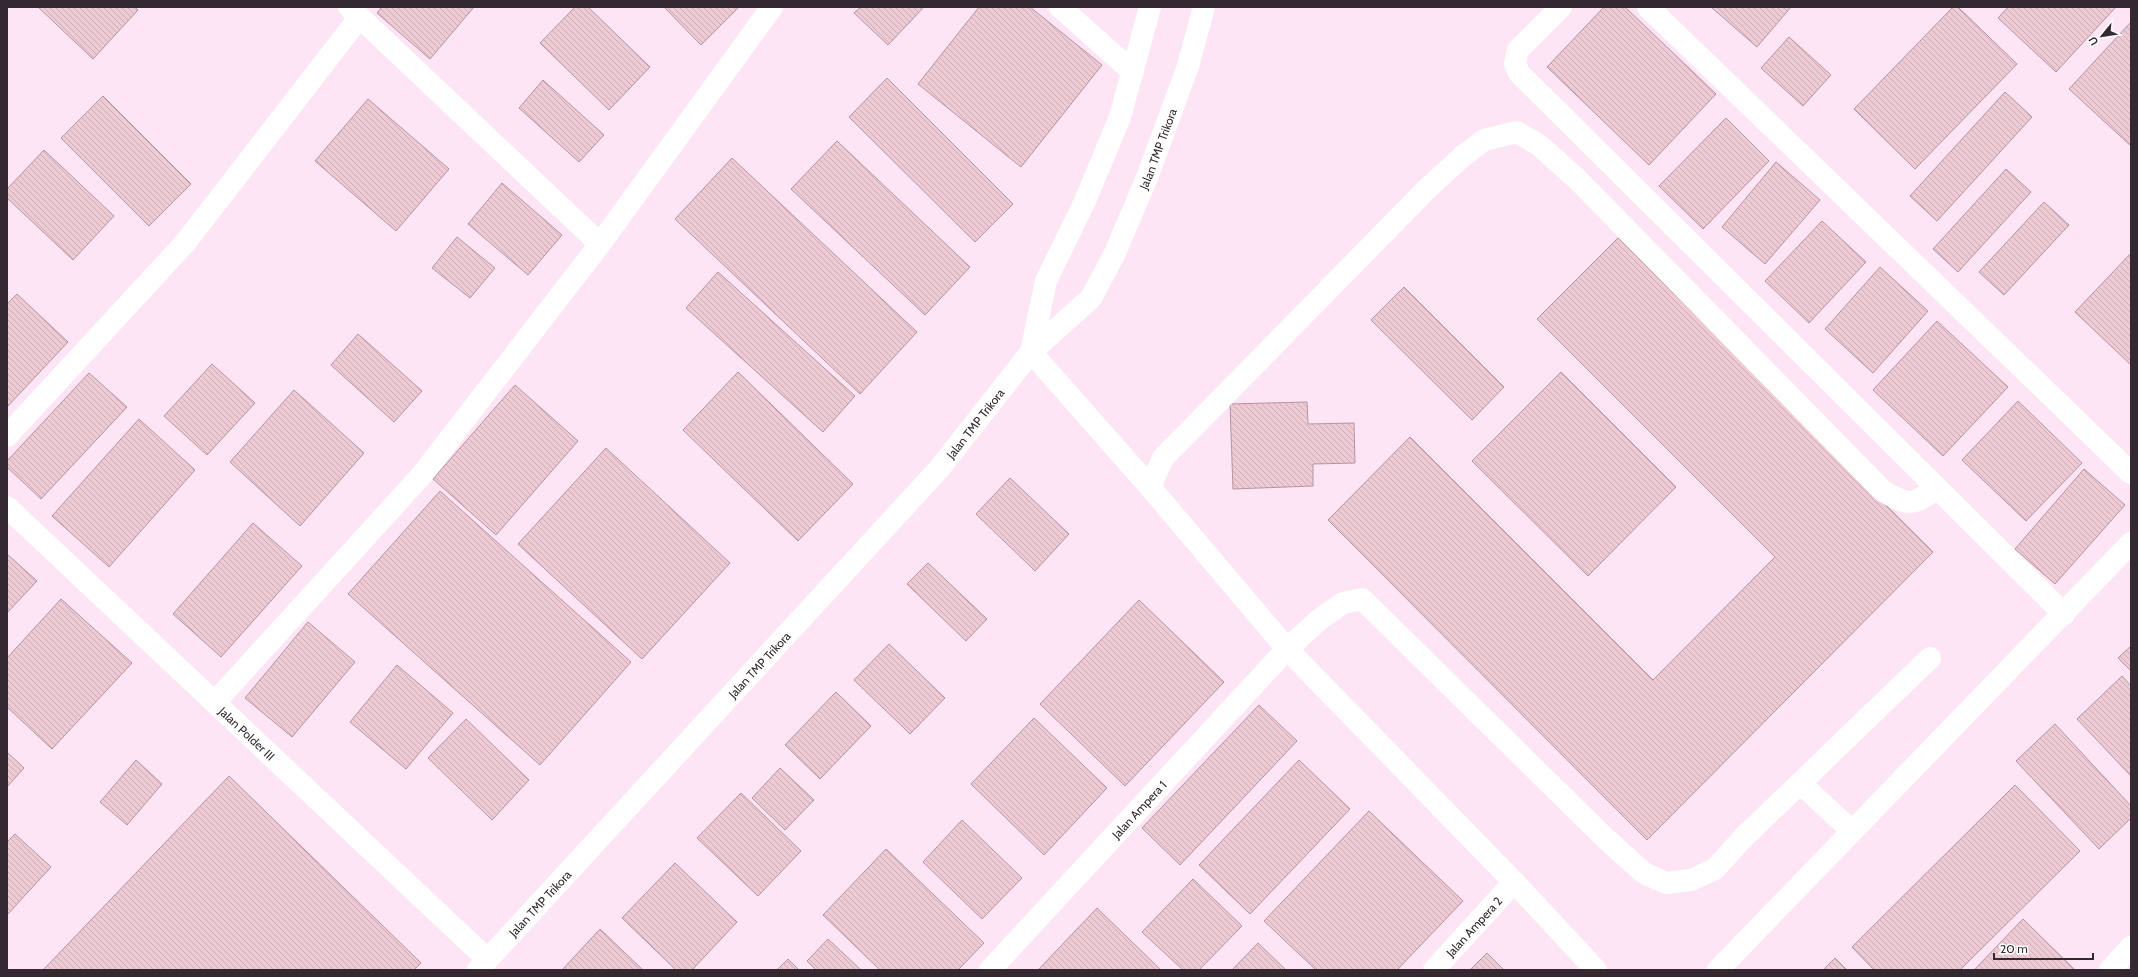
<svg xmlns="http://www.w3.org/2000/svg" width="2138" height="977" font-family="Cabin,sans-serif">
	<style>
		.building { fill: url(#building-back-hatch); stroke: #b6949e }
		.lines { fill: none; stroke-linecap: round; stroke-linejoin: round }
		.minor { stroke: #fff; stroke-width: 22 }
		.highway { stroke: #fff; stroke-width: 22 }
		.labels { text-anchor: middle; dominant-baseline: central; stroke-width: 3.5; stroke-linejoin: round; paint-order: stroke }
		.street-label { font-size: 12px; fill: #342931; stroke: #fff }
	</style>
	<defs>
		<pattern id="building-back-hatch" width="6" height="6" patternUnits="userSpaceOnUse"><rect width="6" height="6" fill="#eecad4"/><path d="M-1 5l2 2M0 0l6 6M5-1l2 2" fill="none" stroke="#cdaeb6"/></pattern>
	</defs>
	<rect width="100%" height="100%" fill="#fde5f6"/>
	<path class="building" d="M38,7H135L138,10L93,59Z
		M382,7H474L430,59L377,13Z
		M575,7H588L650,67L609,110L540,43Z
		M664,7H739L701,45Z
		M861,7H924L888,45L854,13Z
		M979,7H1030L1102,65L1021,167L918,84Z
		M1604,7H1625L1716,94L1649,165L1547,67Z
		M1711,7H1791L1757,47Z
		M1953,7H1958L2017,64L1915,169L1854,109Z
		M2008,7H2116L2056,72L1998,18Z
		M2131,22V146L2069,89Z
		M1789,37L1831,75L1803,106L1761,68Z
		M887,78L1013,204L975,242L849,117Z
		M543,80L604,135L579,162L519,108Z
		M2005,92L2032,117L1937,221L1910,196Z
		M103,96L191,184L149,226L61,138Z
		M368,99L449,169L396,231L315,161Z
		M1726,118L1769,161L1703,229L1659,186Z
		M837,141L970,267L925,315L791,189Z
		M44,150L114,216L73,260L7,198V189Z
		M732,158L917,332L860,394L675,219Z
		M1776,162L1820,200L1765,264L1722,227Z
		M2006,169L2031,192L1958,272L1933,249Z
		M502,183L562,235L528,275L468,224Z
		M2044,202L2069,225L2004,295L1979,272Z
		M1822,221L1866,262L1809,323L1765,281Z
		M457,237L495,268L470,298L432,268Z
		M1618,238L1933,552L1647,840L1328,520L1410,437L1653,680L1775,557L1537,319Z
		M2131,253V365L2075,312Z
		M1880,267L1928,311L1873,373L1825,329Z
		M718,272L855,396L823,432L686,308Z
		M1404,287L1504,387L1472,420L1371,320Z
		M17,294L68,342L7,407V304Z
		M1937,321L2008,387L1943,456L1873,390Z
		M358,334L422,391L394,422L331,365Z
		M212,364L255,403L207,455L164,416Z
		M738,372L853,484L798,541L683,430Z
		M1561,372L1676,487L1588,576L1472,461Z
		M89,373L127,407L41,499L7,467V461Z
		M515,385L578,441L496,535L433,479Z
		M294,390L364,453L300,526L230,462Z
		M2018,401L2082,463L2026,521L1962,460Z
		M1307,402L1308,424L1354,423L1355,463L1313,464V486L1233,489L1230,404Z
		M139,419L195,470L109,567L52,516Z
		M606,448L730,563L642,659L518,544Z
		M2084,469L2125,505L2055,584L2015,549Z
		M1010,478L1069,534L1035,571L976,514Z
		M440,491L631,662L540,765L348,594Z
		M253,523L302,566L221,657L173,614Z
		M7,554L37,581L7,613Z
		M928,563L987,619L966,641L907,584Z
		M61,599L132,663L52,749L7,707V658Z
		M1139,600L1224,682L1125,786L1040,704Z
		M308,622L355,662L292,737L245,698Z
		M889,644L945,698L910,734L854,680Z
		M2131,646V671L2118,658Z
		M397,665L453,713L406,769L350,722Z
		M2122,676L2131,686V776L2077,719Z
		M836,692L871,726L820,779L785,745Z
		M1259,705L1297,741L1180,865L1142,828Z
		M1034,718L1107,788L1044,855L971,784Z
		M466,719L529,780L492,820L428,758Z
		M2055,724L2131,806V818L2099,849L2016,761Z
		M7,752L24,768L7,787Z
		M136,760L162,784L127,825L100,802Z
		M1299,760L1350,809L1250,914L1199,865Z
		M780,768L814,800L785,830L752,798Z
		M229,776L421,963L414,970H43Z
		M2015,785L2080,851L1960,970H1874L1852,947Z
		M741,793L801,851L758,896L697,838Z
		M1369,811L1463,901L1397,970H1316L1264,921Z
		M962,820L1022,878L982,919L923,862Z
		M15,834L51,867L7,915V842Z
		M886,849L984,943L958,970H880L823,915Z
		M675,863L737,922L692,970H676L622,918Z
		M1193,879L1242,926L1199,970H1183L1142,932Z
		M1097,908L1161,970H1038Z
		M2023,919L2075,970H1974Z
		M600,929L643,970H562Z
		M828,939L861,970H816L807,961Z
		M1258,943L1286,970H1232Z
		M1487,953L1504,970H1470Z
		M1835,958L1847,970H1823Z
		M788,959L799,970H777Z"/>
	<g class="lines">
		<g class="minor">
			<path d="M349,7L600,244"/>
			<path d="M1060,7L1133,72"/>
			<path d="M1561,7L1518,50L1515,64L1519,73L2064,614"/>
			<path d="M1648,7L2131,473"/>
			<path d="M1031,352L1150,487L1287,649L1514,882L1596,970"/>
			<path d="M7,436L185,243L359,18"/>
			<path d="M1150,487L1163,458L1427,189L1463,156L1484,140L1517,132L1539,145L1577,179L1883,491C1909,506 1912,506 1937,488"/>
			<path id="s1" d="M7,507L487,959"/>
			<path d="M215,702L421,476L600,244L772,7"/>
			<path d="M1800,783L1852,831"/>
			<path id="s2" d="M990,970L1287,649L1320,619L1343,603L1362,599L1605,838L1644,873L1666,883L1691,880L1715,869L1743,838L1930,658"/>
			<path id="s3" d="M1434,970L1514,882"/>
			<path d="M1718,970L2131,543"/>
			<path d="M2110,970L2131,947"/>
		</g>
		<g class="highway">
			<path d="M1031,352L1046,281L1085,201L1120,117L1150,7"/>
			<path id="s4" d="M478,970L939,469L1031,352L1091,298L1115,253L1148,175L1188,66L1204,7"/>
		</g>
	</g>
	<g class="labels">
		<g class="street-label">
			<text stroke="none"><textPath href="#s4" startOffset="1074">Jalan TMP Trikora</textPath></text>
			<text stroke="none"><textPath href="#s4" startOffset="739">Jalan TMP Trikora</textPath></text>
			<text stroke="none"><textPath href="#s4" startOffset="415">Jalan TMP Trikora</textPath></text>
			<text stroke="none"><textPath href="#s1" startOffset="330">Jalan Polder III</textPath></text>
			<text stroke="none"><textPath href="#s2" startOffset="219">Jalan Ampera 1</textPath></text>
			<text stroke="none"><textPath href="#s4" startOffset="91">Jalan TMP Trikora</textPath></text>
			<text stroke="none"><textPath href="#s3" startOffset="59">Jalan Ampera 2</textPath></text>
		</g>
	</g>
	<rect width="2138" height="977" fill="none" stroke="#342931" stroke-width="16"/>
	<g transform="translate(2102 36) rotate(240)" stroke="#ffffff" stroke-width="3" paint-order="stroke">
	<path d="M0-3L7 15L0 10L-7 15Z" fill="#342931"/>
	<text y="-6" font-size="11" font-weight="bold" text-anchor="middle" fill="#342931">U</text>
	</g>
	<path d="M1994 953v6h99v-6" fill="none" stroke="#342931" stroke-width="2"/>
	<text x="2000" y="953" font-size="12" fill="#342931" stroke="#ffffff" stroke-width="3" paint-order="stroke">20 m</text>
</svg>
